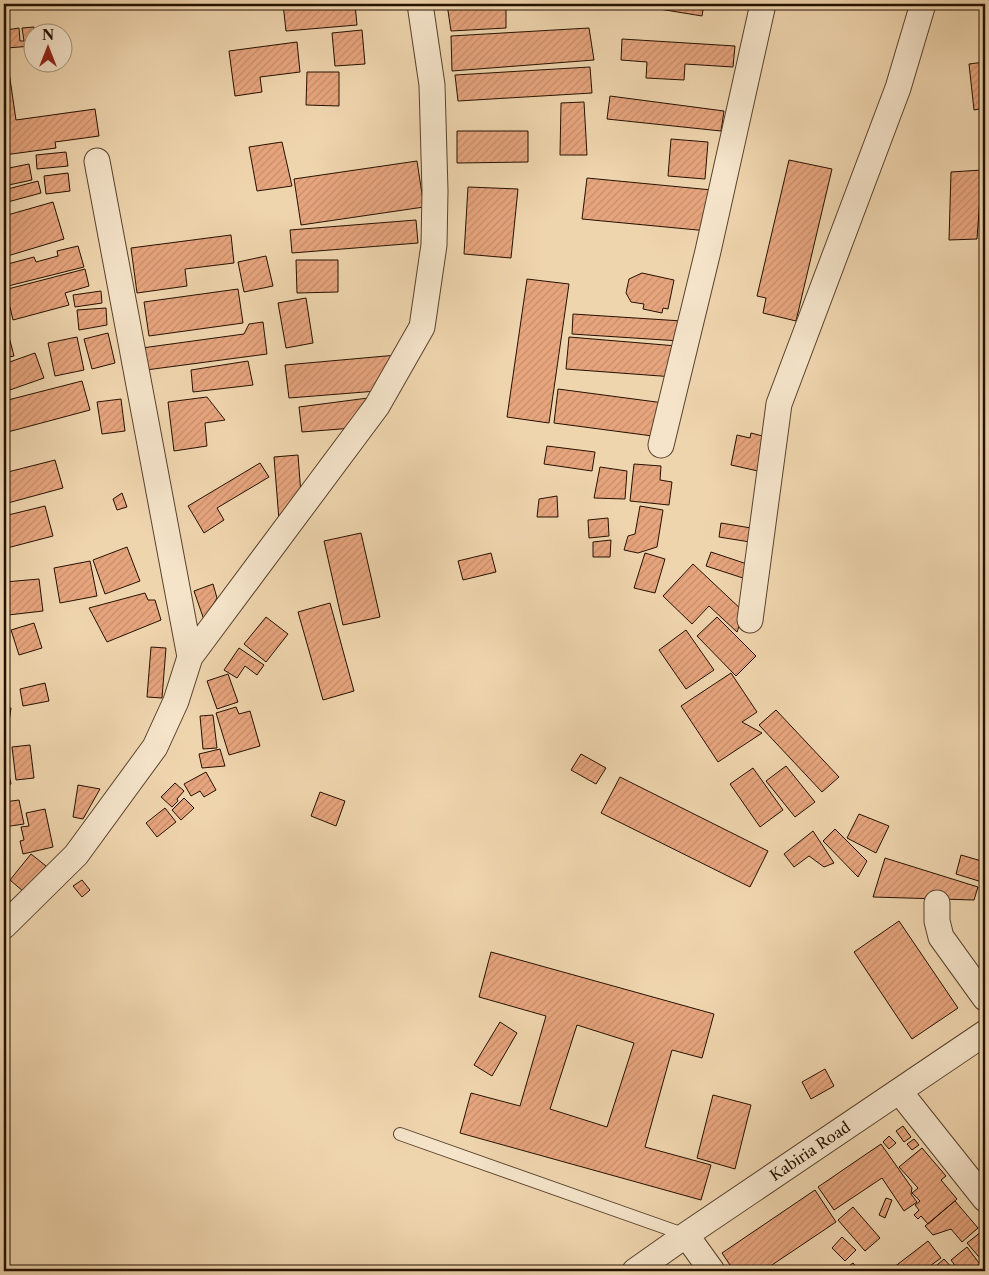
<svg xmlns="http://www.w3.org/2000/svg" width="989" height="1275" font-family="'Libre Caslon Text',serif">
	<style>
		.building { fill: url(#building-hatch); stroke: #251100; fill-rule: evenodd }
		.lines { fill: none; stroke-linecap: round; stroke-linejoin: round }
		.service-casing { stroke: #58422c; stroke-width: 14 }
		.minor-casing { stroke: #58422c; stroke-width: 27 }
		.service { stroke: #f5e4ca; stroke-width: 12 }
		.minor { stroke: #f5e4ca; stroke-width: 25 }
		.labels { text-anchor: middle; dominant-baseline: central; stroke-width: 5; stroke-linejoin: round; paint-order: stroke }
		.street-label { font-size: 15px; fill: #251100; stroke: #f5e4ca }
	</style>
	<defs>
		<pattern id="building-hatch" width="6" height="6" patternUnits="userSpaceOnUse" patternTransform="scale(1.25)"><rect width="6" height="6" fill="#e7a57e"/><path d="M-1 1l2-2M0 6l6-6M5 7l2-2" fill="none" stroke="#c68d6b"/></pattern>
	</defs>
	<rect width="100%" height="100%" fill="#efd5ae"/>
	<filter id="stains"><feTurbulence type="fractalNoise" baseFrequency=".004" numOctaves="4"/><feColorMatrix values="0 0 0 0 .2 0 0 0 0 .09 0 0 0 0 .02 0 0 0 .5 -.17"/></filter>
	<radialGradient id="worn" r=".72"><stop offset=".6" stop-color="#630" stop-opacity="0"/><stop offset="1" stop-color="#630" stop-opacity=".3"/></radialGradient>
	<path class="building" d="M283,4H355L357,25L286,31Z
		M447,4H506V28L451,31Z
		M636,4H704L702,16L635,5Z
		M52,25L53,32H39L38,27Z
		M34,27V32H32V46L7,48L6,30L19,28L20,41H24L22,28Z
		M589,28L594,60L452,71L451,36Z
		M362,30L365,64L335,66L332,33Z
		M4,38L16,120L95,109L99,136L55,142L56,148L4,155Z
		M622,39L735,46L733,67L685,64L684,80L646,78L647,62L621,60Z
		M297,42L300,72L260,77L262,92L235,96L229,51Z
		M985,62V108L974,110L969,64Z
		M590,67L592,93L458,101L455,75Z
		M307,72H339V106L306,105Z
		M610,96L724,111L721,131L607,119Z
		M584,102L587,155H560L561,103Z
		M457,131H528V162L457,163Z
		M671,139L708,142L705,179L668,176Z
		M282,142L292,186L257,191L249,147Z
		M66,152L68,166L37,169L36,155Z
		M789,160L832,169L796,321L763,313L766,298L757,296Z
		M417,161L424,207L301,225L294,179Z
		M29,164L32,180L4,186V169Z
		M982,170L977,239L949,240L951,172Z
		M68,173L70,191L46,194L44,176Z
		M587,178L712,190L708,231L582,219Z
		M38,181L41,193L4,203V190Z
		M468,187L518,189L511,258L464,254Z
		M53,202L64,239L4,257V216Z
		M416,220L418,243L292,253L290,230Z
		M231,235L234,263L185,269L187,286L137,293L131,248Z
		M78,246L84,267L4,287V265L34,257L36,262L58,256L57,251Z
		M266,256L273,286L244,292L238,262Z
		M296,260H338V292L297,293Z
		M85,269L89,286L65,293L69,305L13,320L10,307L4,309V290Z
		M642,273L674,280L668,309L663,308L662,313L643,309L644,304L631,302L626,293L629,279Z
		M527,279L569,284L549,423L507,417Z
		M238,289L243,323L149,336L144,302Z
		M101,291L102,303L75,307L73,295Z
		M306,298L313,343L286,348L278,303Z
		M106,308L107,325L79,330L77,310Z
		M573,314L682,321L680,341L572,334Z
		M263,322L267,354L146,370L142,348L244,334L249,324Z
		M4,325H6L14,356L4,358Z
		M108,333L115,363L92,369L84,339Z
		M77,337L84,370L55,376L48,343Z
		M569,337L677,346L674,377L566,369Z
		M35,353L44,378L4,392V364Z
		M397,355L377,391L289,398L285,365Z
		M248,361L253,385L193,392L191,370Z
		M82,381L90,410L4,433V401Z
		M558,389L664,403L660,437L554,423Z
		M207,397L225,420L205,423L207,446L174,451L168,402Z
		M368,398L353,428L302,432L299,407Z
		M121,399L125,431L102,434L97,402Z
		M751,433L766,437L758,471L731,465L737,435L750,438Z
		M547,446L595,452L592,471L544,464Z
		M298,455L301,495L279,520L274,457Z
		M55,460L63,488L4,504V473Z
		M260,463L269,477L217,508L224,520L204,533L188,506Z
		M634,464L661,466L660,480L672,482L669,505L630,501Z
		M600,467L627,471L625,499L594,498Z
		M122,493L127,507L117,510L113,499Z
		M557,496L558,517H537L539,499Z
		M45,506L53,536L7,548L4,535V516Z
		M640,506L663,510L657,547L638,553L624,550L628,536L635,534Z
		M608,518L609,536L589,538L588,520Z
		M721,523L751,528L750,542L719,537Z
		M361,533L380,617L343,625L324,541Z
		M611,540L610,557H593V542Z
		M127,547L140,581L105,594L93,560Z
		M711,552L750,565L746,579L706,566Z
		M491,553L496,572L463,580L458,561Z
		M645,553L665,559L655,593L634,588Z
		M90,561L97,596L60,603L54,568Z
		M693,564L744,612L737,632L709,606L692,624L663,596Z
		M39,579L43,611L8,615L5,582Z
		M213,584L217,598L204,620L194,591Z
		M145,593L148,600H155L161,620L107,642L89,608Z
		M330,603L354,691L323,700L298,612Z
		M266,617L288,634L266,662L244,644Z
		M717,617L756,656L736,676L697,636Z
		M34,623L42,648L19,655L11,630Z
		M686,630L714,670L686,689L659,650Z
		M151,647L166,648L162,698L147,697Z
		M239,648L264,665L257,675L245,666L237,678L224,670Z
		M731,673L757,712L742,722L762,733L718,762L681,706Z
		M228,674L238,702L217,709L207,681Z
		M45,683L49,701L23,706L20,689Z
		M4,707L11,708L7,737L4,736Z
		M236,707L239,714L250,711L260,746L229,755L216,713Z
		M776,710L839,777L822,792L759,725Z
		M213,715L217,748L203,749L200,716Z
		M30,745L34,778L16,780L12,747Z
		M220,749L225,766L202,768L199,754Z
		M4,751L11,784L4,786Z
		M581,754L606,768L596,784L571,770Z
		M786,766L815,802L795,817L766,781Z
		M753,768L783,810L760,827L730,784Z
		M206,772L216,790L204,797L200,791L191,796L184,784Z
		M620,777L768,851L750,887L601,813Z
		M175,783L184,791L177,799L178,801L172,807L161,797Z
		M78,785L100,789L83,819L73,817Z
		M320,792L345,801L336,826L311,816Z
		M184,798L194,808L181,820L172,810Z
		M19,800L24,824L4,827V802Z
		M165,808L176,822L157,837L146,823Z
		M45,809L53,847L23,854L20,841L24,840L21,827L29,826L26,813Z
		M859,814L889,826L876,853L847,838Z
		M835,829L867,861L858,877L823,841Z
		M813,831L834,863L824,867L809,856L794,867L784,854Z
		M31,854L46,866L24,892L10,880Z
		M961,855L985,862V871L982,882L956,874Z
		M885,858L978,887L974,900L873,897Z
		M82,880L90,890L82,897L73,886Z
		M899,921L958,1008L912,1039L854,952Z
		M491,952L714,1014L702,1058L672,1050L645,1147L711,1165L701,1200L460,1133L471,1093L520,1106L546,1016L479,997ZM577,1025L634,1043L607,1127L550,1109Z
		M500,1022L517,1033L492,1076L474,1065Z
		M825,1069L834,1086L811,1099L802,1082Z
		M713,1095L751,1105L735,1169L697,1158Z
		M903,1126L911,1137L904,1142L896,1131Z
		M889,1136L896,1143L889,1149L883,1142Z
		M914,1139L919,1145L912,1150L907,1144Z
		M881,1144L912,1188L911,1194L917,1202L904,1211L882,1178L834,1210L818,1187Z
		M922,1148L946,1176L941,1180L957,1199L928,1224L921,1216L918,1219L914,1215L919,1210L915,1205L920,1201L912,1193L918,1188L899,1167Z
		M815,1190L836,1222L763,1271H734L722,1253Z
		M886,1198L892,1200L885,1218L879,1215Z
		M955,1201L978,1228L962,1242L951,1229L933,1235L925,1226Z
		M853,1207L880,1238L865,1251L838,1220Z
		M982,1231L985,1235V1264L967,1243Z
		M842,1237L856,1250L845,1261L832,1248Z
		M928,1241L941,1258L923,1271H889Z
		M967,1247L985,1271H959L951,1260Z
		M944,1259L955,1271H930Z
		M853,1263L860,1271H842Z"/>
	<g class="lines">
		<g class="service-casing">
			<path id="service" d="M400,1134L686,1235"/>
		</g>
		<g class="minor-casing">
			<path id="minor" d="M97,161L190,657
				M661,445L708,251L763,4
				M750,620L779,404L898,88L923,4
				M937,903V921L941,937L985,998
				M4,926L76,855L155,747L176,701L190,657L377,406L422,327L434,245L435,191L432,85L420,4
				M899,1091L985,1199
				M686,1235L712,1271
				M635,1271L686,1235L985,1033"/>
		</g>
		<use href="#service" class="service"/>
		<use href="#minor" class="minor"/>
	</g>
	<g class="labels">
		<g class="street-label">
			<text transform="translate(810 1151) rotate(-34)">Kabiria Road</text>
		</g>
	</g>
	<rect width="989" height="1275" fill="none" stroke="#efd5ae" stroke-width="20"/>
	<rect x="5" y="5" width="979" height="1265" fill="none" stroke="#251100" stroke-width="2.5"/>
	<rect x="10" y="10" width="969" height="1255" fill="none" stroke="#251100"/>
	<g transform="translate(48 48)"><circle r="24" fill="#f5e4ca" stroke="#a29079"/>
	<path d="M0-4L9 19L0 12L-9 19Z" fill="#8f2418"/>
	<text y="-8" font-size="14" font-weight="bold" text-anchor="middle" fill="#251100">N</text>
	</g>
	<rect width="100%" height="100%" filter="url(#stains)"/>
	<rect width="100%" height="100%" fill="url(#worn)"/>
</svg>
